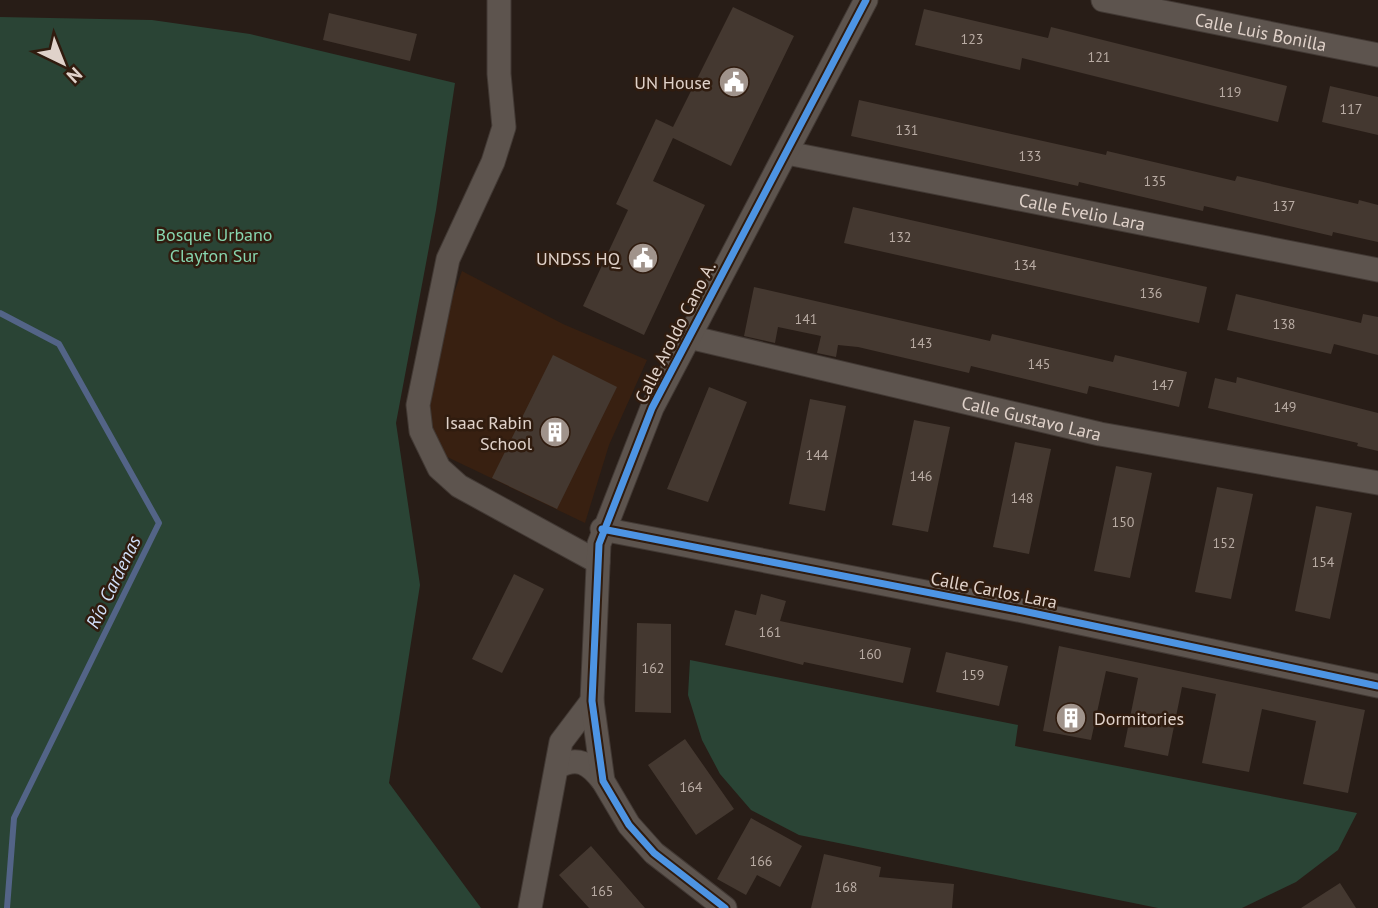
<svg xmlns="http://www.w3.org/2000/svg" width="1378" height="908" font-family="'PT Sans',sans-serif">
	<style>
		.built { fill: #382011 }
		.green { fill: #2a4435 }
		.lines { fill: none; stroke-linecap: round; stroke-linejoin: round }
		.stream { stroke: #536487; stroke-width: 6 }
		.building { fill: #443830 }
		.street-casing { stroke: #423934; stroke-width: 25 }
		.street { stroke: #5d544e; stroke-width: 23 }
		.cycleway-casing { stroke: #301c0f; stroke-width: 11 }
		.cycleway { stroke: #4d94e3; stroke-width: 7 }
		.labels { text-anchor: middle; dominant-baseline: central; stroke-width: 5; stroke-linejoin: round; paint-order: stroke }
		.number-label { font-size: 14px; fill: #b9aca4 }
		.street-label { font-size: 18px; fill: #e0d2ca; stroke: #301c0f }
		.poi-label { font-size: 18px; fill: #e0d2ca; stroke: #301c0f; text-anchor: end }
		.park-label { font-size: 18px; fill: #87d6af; stroke: #301c0f }
		.water-label { font-size: 19px; font-style: italic; fill: #d1dff9; stroke: #301c0f }
	</style>
	<rect width="100%" height="100%" fill="#281d17"/>
	<path class="built" d="M462,271L563,324L647,360L609,445L585,523L443,455L431,431L427,407L446,315Z"/>
	<path class="green" d="M0,17L152,20L250,34L455,83L436,210L396,423L420,585L389,783L481,908H0Z
		M690,660L1018,725L1015,746L1357,813L1338,850L1296,882L1242,908H1158L799,835L751,810L720,774L702,740L688,695Z"/>
	<g class="lines">
		<path class="stream" d="M0,313L59,344L159,523L14,818L7,908"/>
	</g>
	<path class="building" d="M733,7L794,36L731,166L673,138L653,181L705,205L644,335L583,306L628,210L616,204L656,119L673,127Z
		M924,9L1048,38L1051,27L1287,86L1278,122L1022,58L1020,70L915,45Z
		M329,13L417,34L410,61L323,40Z
		M1330,86L1378,97V135L1322,122Z
		M859,100L1106,155L1107,151L1235,181L1237,176L1358,204L1359,200L1378,205V242L1333,232L1332,236L1204,206L1203,211L1079,182L1078,186L851,136Z
		M853,207L1207,287L1199,323L844,243Z
		M754,287L990,341L992,334L1113,362L1115,355L1187,372L1179,407L1089,386L1087,394L971,366L969,373L858,347L838,345L836,357L817,353L821,336L778,327L775,343L744,336Z
		M1236,294L1361,323L1363,314L1378,317V355L1334,344L1331,354L1227,330Z
		M553,355L617,387L557,509L492,478Z
		M1237,377L1378,413V451L1357,446L1358,443L1208,408L1215,378L1236,383Z
		M709,387L747,402L708,502L667,489Z
		M810,399L846,406L825,511L789,504Z
		M914,420L950,427L928,532L892,525Z
		M1015,442L1051,449L1029,554L993,547Z
		M1116,466L1152,473L1130,578L1094,571Z
		M1217,487L1253,494L1231,599L1195,592Z
		M1316,506L1352,513L1330,619L1295,611Z
		M514,574L544,589L502,673L472,659Z
		M761,594L786,601L780,621L911,648L903,683L804,662L803,665L725,645L735,610L756,615Z
		M637,623L671,624V713L635,712Z
		M1059,646L1365,710L1348,793L1303,784L1316,721L1262,709L1249,772L1202,763L1216,694L1182,687L1168,756L1124,747L1138,678L1106,671L1091,740L1043,731Z
		M946,652L1008,666L999,706L936,692Z
		M685,739L734,809L696,835L648,765Z
		M751,818L802,846L780,887L757,875L746,895L717,879Z
		M591,846L645,908H589L559,875Z
		M824,854L881,867L879,877L954,884L952,908H811Z
		M1340,883L1356,908H1301Z"/>
	<g class="lines">
		<g class="street-casing">
			<g id="street">
				<path d="M499,0V74L504,127L493,162L448,259L418,405L421,431L439,468L459,486L598,562"/>
				<path id="s1" d="M1103,0L1378,55"/>
				<path id="s2" d="M787,153L1378,270"/>
				<path id="s3" d="M689,337L1100,434L1378,483"/>
				<path d="M602,529L1023,611L1378,686"/>
				<path d="M557,767C578,756 589,763 603,781"/>
				<path d="M530,908L561,742L592,701"/>
				<path d="M725,908L654,853L629,825L603,781L592,701L599,544L652,408L866,0"/>
			</g>
		</g>
		<use href="#street" class="street"/>
		<g class="cycleway-casing">
			<path id="cycleway" d="M602,529L1023,611L1378,686
				M725,908L654,853L629,825L603,781L592,701L599,544L652,408L866,0"/>
		</g>
		<use href="#cycleway" class="cycleway"/>
	</g>
	<defs>
		<g id="civic-disc" transform="scale(1.575)"><circle r="9.5" fill="#a0938b" stroke="#301c0f"/><path d="M-.6-6.5H3V-4.5H.6V-3L4-1V1h2V6H-6V1h2V-1L-.6-3ZM-1.2 2.5V6h2.4V2.5Z" fill="#fff"/></g>
		<g id="building-disc" transform="scale(1.575)"><circle r="9.5" fill="#a0938b" stroke="#301c0f"/><path d="M-4-6H4V6H1V3H-1V6H-4ZM-2.5-4.3h1.7v1.8h-1.7ZM.8-4.3h1.7v1.8H.8ZM-2.5-1h1.7V.8h-1.7ZM.8-1h1.7V.8H.8Z" fill="#fff"/></g>
	</defs>
	<g fill-rule="evenodd">
		<use href="#civic-disc" x="734" y="82"/>
		<use href="#civic-disc" x="643" y="258"/>
		<use href="#building-disc" x="555" y="432"/>
		<use href="#building-disc" x="1071" y="718"/>
	</g>
	<g class="labels">
		<g class="number-label">
			<text x="972" y="39">123</text>
			<text x="1099" y="57">121</text>
			<text x="1230" y="92">119</text>
			<text x="1351" y="109">117</text>
			<text x="907" y="130">131</text>
			<text x="1030" y="156">133</text>
			<text x="1155" y="181">135</text>
			<text x="1284" y="206">137</text>
			<text x="900" y="237">132</text>
			<text x="1025" y="265">134</text>
			<text x="1151" y="293">136</text>
			<text x="806" y="319">141</text>
			<text x="1284" y="324">138</text>
			<text x="921" y="343">143</text>
			<text x="1039" y="364">145</text>
			<text x="1163" y="385">147</text>
			<text x="1285" y="407">149</text>
			<text x="817" y="455">144</text>
			<text x="921" y="476">146</text>
			<text x="1022" y="498">148</text>
			<text x="1123" y="522">150</text>
			<text x="1224" y="543">152</text>
			<text x="1323" y="562">154</text>
			<text x="770" y="632">161</text>
			<text x="870" y="654">160</text>
			<text x="653" y="668">162</text>
			<text x="973" y="675">159</text>
			<text x="691" y="787">164</text>
			<text x="761" y="861">166</text>
			<text x="846" y="887">168</text>
			<text x="602" y="891">165</text>
		</g>
		<g class="street-label">
			<text stroke="none"><textPath href="#s1" startOffset="161">Calle Luis Bonilla</textPath></text>
			<text stroke="none"><textPath href="#s2" startOffset="301">Calle Evelio Lara</textPath></text>
			<text transform="translate(675 332) rotate(-63)">Calle Aroldo Cano A.</text>
			<text stroke="none"><textPath href="#s3" startOffset="352">Calle Gustavo Lara</textPath></text>
			<text transform="translate(994 590) rotate(11)">Calle Carlos Lara</text>
		</g>
		<g class="poi-label">
			<text x="711" y="82">UN House</text>
			<text x="620" y="258">UNDSS HQ</text>
			<text x="532" y="422">Isaac Rabin<tspan x="532" dy="21">School</tspan></text>
			<text x="1094" y="718" text-anchor="start">Dormitories</text>
		</g>
		<g class="park-label">
			<text x="214" y="234">Bosque Urbano<tspan x="214" dy="21">Clayton Sur</tspan></text>
		</g>
		<g class="water-label">
			<text transform="translate(113 582) rotate(-64)">Río Cardenas</text>
		</g>
	</g>
	<g transform="translate(63 63) rotate(137)" stroke="#301c0f" stroke-width="5" paint-order="stroke">
	<path d="M0-5L12 26L0 18L-12 26Z" fill="#e0d2ca"/>
	<text y="-10" font-size="19" font-weight="bold" text-anchor="middle" fill="#e0d2ca">N</text>
	</g>
</svg>
